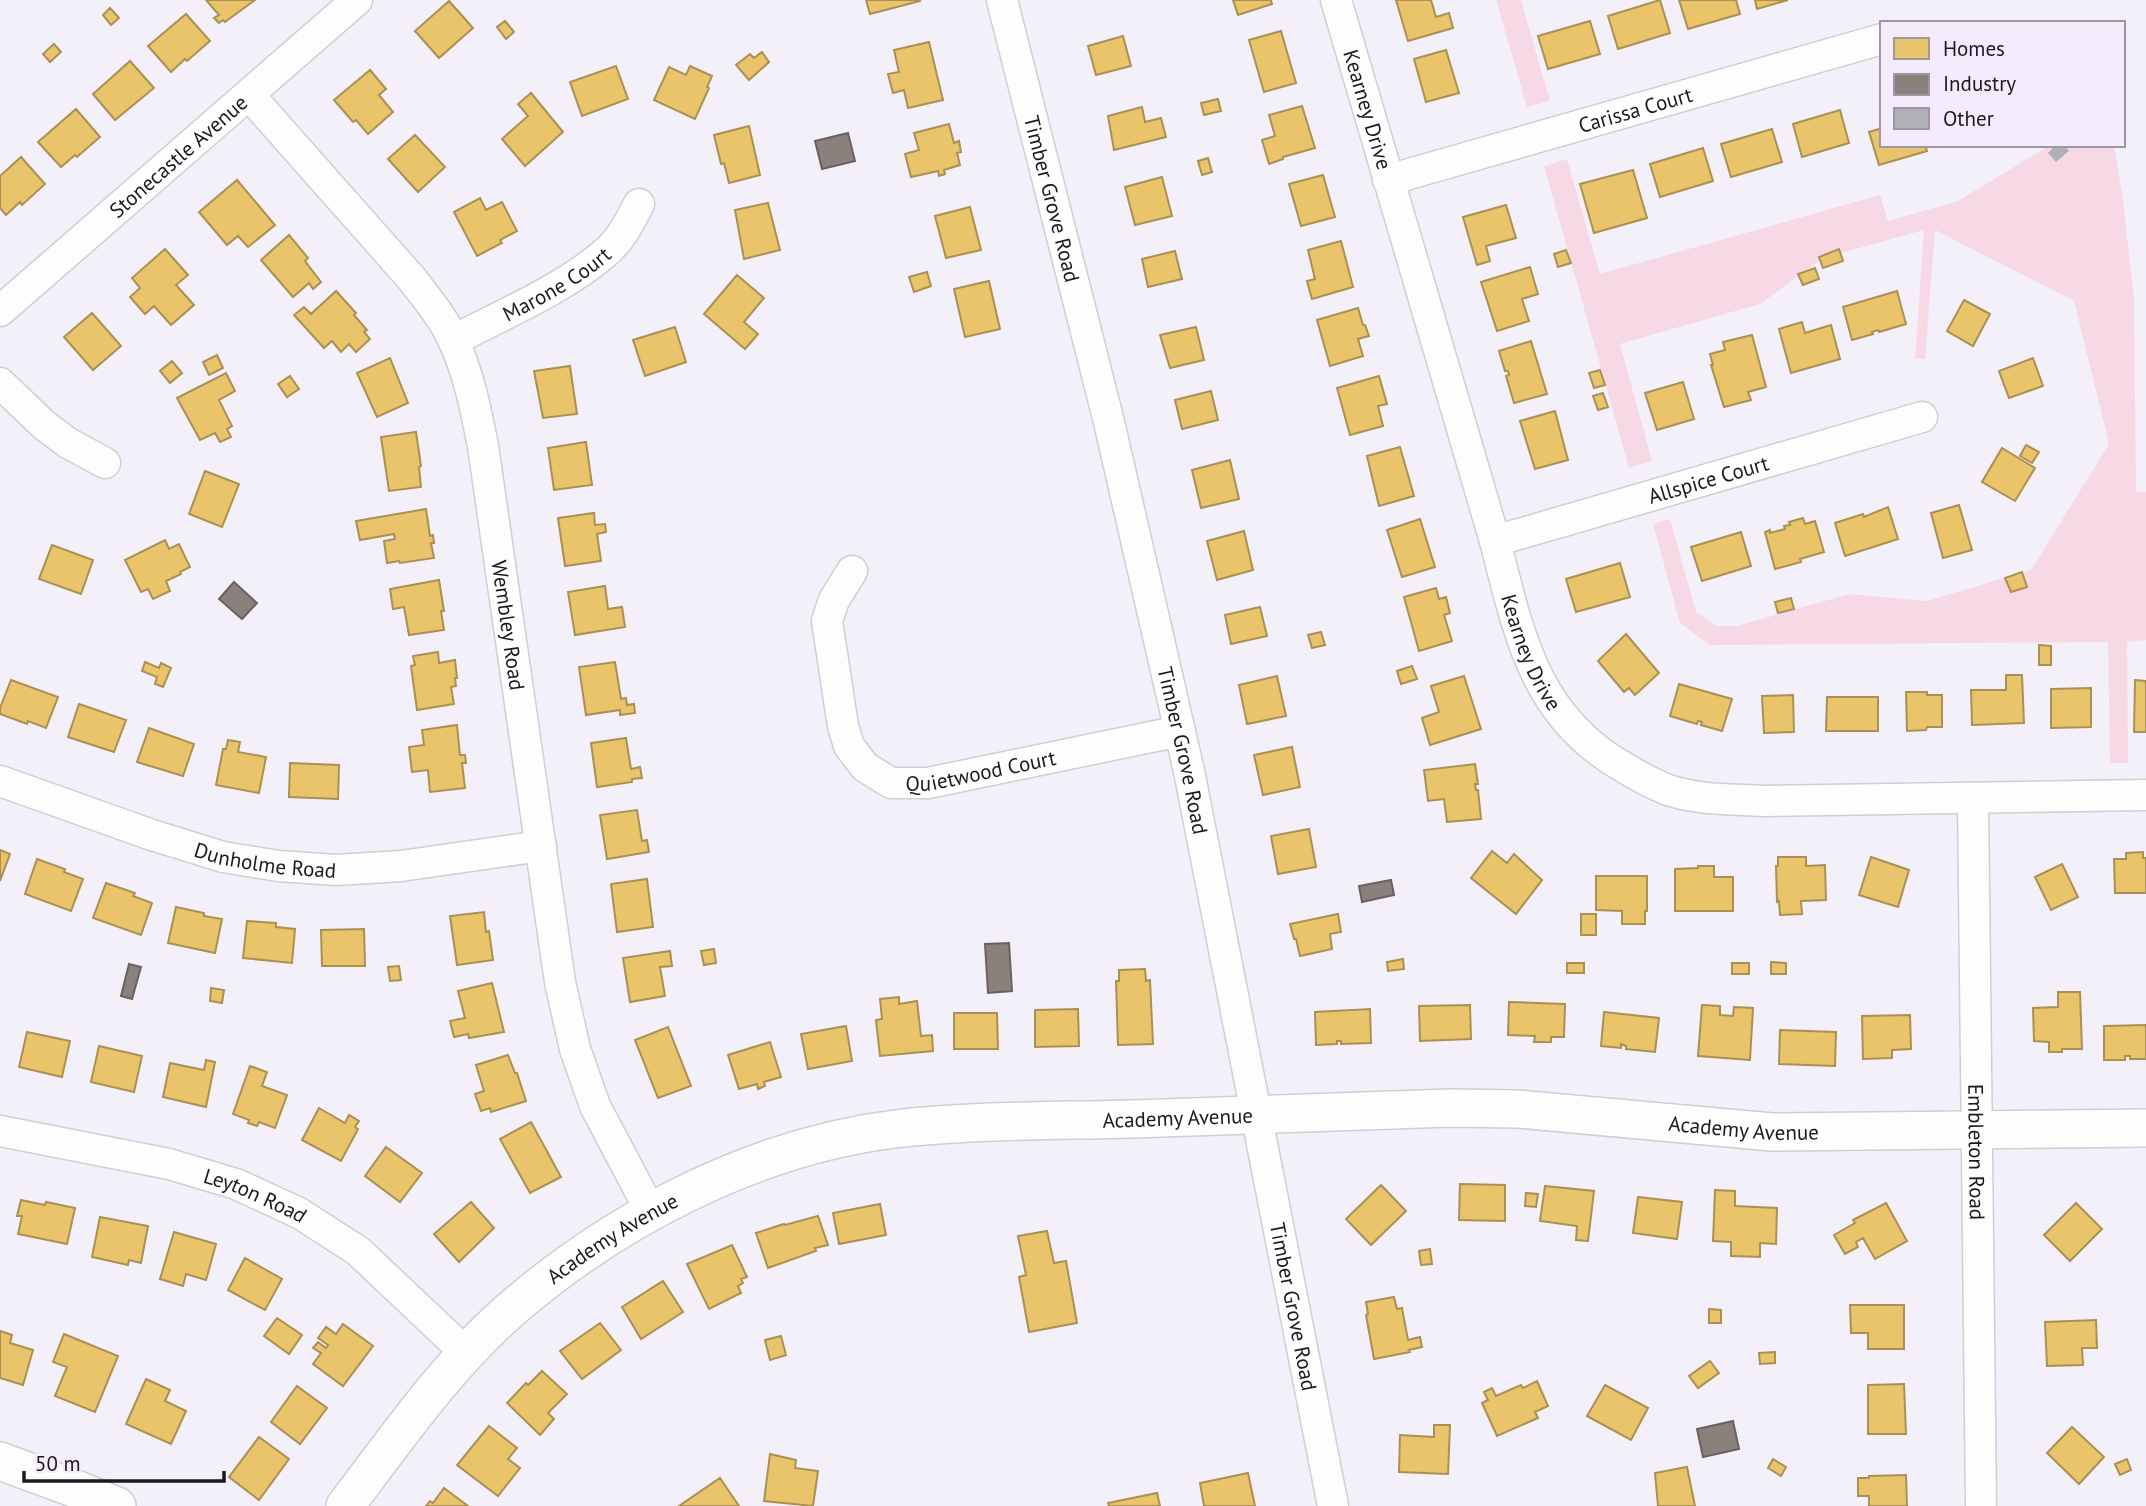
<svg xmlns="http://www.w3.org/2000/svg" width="2146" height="1506" font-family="'PT Sans',sans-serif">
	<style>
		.green { fill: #f7d9e6 }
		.homes { fill: #e9c46a; stroke: #ab9053; stroke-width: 2 }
		.industry { fill: #8a817c; stroke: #696260; stroke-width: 2 }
		.building { fill: #b2b1b8 }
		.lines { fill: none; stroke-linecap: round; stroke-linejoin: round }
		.minor-casing { stroke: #d1cdd5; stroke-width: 33 }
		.tertiary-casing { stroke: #d1cdd5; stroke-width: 40 }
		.minor { stroke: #fdfdfe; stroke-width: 30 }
		.tertiary { stroke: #fdfdfe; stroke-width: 37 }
		.labels { text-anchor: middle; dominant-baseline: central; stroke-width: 7; stroke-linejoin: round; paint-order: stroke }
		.street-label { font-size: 21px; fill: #1b181e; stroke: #f4ecfd }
	</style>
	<rect width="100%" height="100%" fill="#f4f0f9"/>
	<path class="green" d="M1496,0H1521L1550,101L1527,107Z
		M2050,145H2114L2123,200L2134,299L2136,492H2146V640L2127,642L2128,763H2110L2108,642L1710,645L1680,623L1653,524L1670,519L1696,612L1716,626H1737L1849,594L1927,601L2031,570L2109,444L2074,301L1935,230L1925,359H1915L1924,230L1823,258L1760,304L1620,344L1652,461L1629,468L1544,166L1567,159L1600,274L1880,195L1888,221L1958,201Z"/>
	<path class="homes" d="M206,0H255L225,22L223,20L219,23L214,18L219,15Z
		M866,0H919L920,1L870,14Z
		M1233,0H1271L1272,4L1238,15Z
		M1396,0H1431L1436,17L1449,13L1453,28L1408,41Z
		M1660,0L1670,33L1618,49L1608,16Z
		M1679,0H1736L1740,14L1688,29Z
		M1755,0H1788L1757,9Z
		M449,1L473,28L439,58L415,31Z
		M110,8L119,18L111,25L103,15Z
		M186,14L210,41L187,61L185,59L171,72L148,46Z
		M505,21L514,32L506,39L497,27Z
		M1590,21L1600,54L1548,69L1538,36Z
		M1281,31L1296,83L1264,92L1249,40Z
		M1123,36L1131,66L1096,75L1088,46Z
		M929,42L943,100L908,108L904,90L893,93L888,74L899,72L894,50Z
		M54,44L61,52L50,62L43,54Z
		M1446,50L1459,93L1426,102L1414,59Z
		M762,52L769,62L749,80L736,65L750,54L754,58Z
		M130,61L154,88L115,120L93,94Z
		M616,66L628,99L582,116L570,82Z
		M690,66L712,76L707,87L709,88L695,119L654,100L669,67L686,75Z
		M370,70L386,89L379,95L393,112L368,134L356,120L353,122L334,100Z
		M531,93L563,132L525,166L502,139L528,116L518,104Z
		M1218,99L1221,111L1204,115L1201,103Z
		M1302,106L1315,148L1283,157V159L1269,164L1262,140L1275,136L1269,115Z
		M1142,107L1145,122L1161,118L1166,137L1114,150L1108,116Z
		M76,109L100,137L77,157L75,155L61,167L38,142Z
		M1840,110L1849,143L1802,157L1793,124Z
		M949,124L954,143L959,141L961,152L957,153L960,165L944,170L945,174L939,176L938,171L911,177L905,154L919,150L914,133Z
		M749,126L760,175L729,183L724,163L721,164L714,135Z
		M1882,128V145H1925L1927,151L1879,165L1869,132Z
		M1772,129L1782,162L1731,177L1721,144Z
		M415,135L445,167L418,192L388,159Z
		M1703,148L1713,181L1660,197L1650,164Z
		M21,157L45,184L22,205L20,202L6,215L0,208V176Z
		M1208,158L1212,172L1202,175L1198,161Z
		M1633,170L1647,218L1594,233L1580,184Z
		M1323,175L1335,217L1301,226L1289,184Z
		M1162,177L1172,216L1135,225L1125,187Z
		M237,180L275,225L248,247L238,236L227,245L199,212Z
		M480,198L486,210L502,202L517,231L500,240L502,243L477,256L454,212Z
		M768,203L780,250L744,259L735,210Z
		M1506,205L1516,238L1486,246L1490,261L1477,265L1463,217Z
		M970,207L981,250L946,258L935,216Z
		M289,235L308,258L305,261L321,282L313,289L309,283L293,297L261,260Z
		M1341,241L1353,287L1312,299L1307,281L1315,279L1308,250Z
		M165,249L188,275L176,285L194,305L171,325L154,306L145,314L130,297L140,288L132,278Z
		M1839,249L1843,261L1823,268L1819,257Z
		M1566,250L1571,263L1558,267L1554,254Z
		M1175,251L1182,279L1148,287L1142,259Z
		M1530,267L1538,294L1522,299L1529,321L1497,331L1481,282Z
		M1815,268L1819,279L1803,285L1798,274Z
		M927,272L931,286L914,292L909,277Z
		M737,275L764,298L744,322L758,334L745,349L704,314Z
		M989,281L1000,329L965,337L954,289Z
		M336,291L356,313L354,315L367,330L364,332L370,339L356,352L349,344L341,352L332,341L324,348L294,315L304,307L311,314Z
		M1897,291L1906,324L1879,332L1878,330L1872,332L1873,334L1852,340L1843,307Z
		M1964,300L1990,314L1973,346L1947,331Z
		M1358,308L1363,325H1365L1369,336L1358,339L1363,356L1330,366L1317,320Z
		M92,313L121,346L93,370L64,337Z
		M1802,322L1805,333L1831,325L1840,359L1791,373L1779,329Z
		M675,327L686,362L645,376L633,340Z
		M1196,327L1204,360L1170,368L1160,335Z
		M1752,335L1766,387L1748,392L1751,400L1724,407L1711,365H1713L1710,354L1725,350L1723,342Z
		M1531,341L1547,394L1514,403L1506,376L1509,375L1508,371H1505L1499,351Z
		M217,355L223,368L209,375L203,362Z
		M390,358L408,403L377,417L357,373Z
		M2033,358L2043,386L2009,398L1999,371Z
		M172,361L182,373L170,383L160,371Z
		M570,366L577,414L543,418L534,371Z
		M1600,370L1605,385L1594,388L1589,373Z
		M226,373L235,391L219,400L232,426L227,429L231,437L220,442L215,433L200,440L177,398Z
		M290,376L299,389L287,397L278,384Z
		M1379,376L1387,404L1378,406L1383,426L1350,435L1337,388Z
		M1683,382L1694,419L1657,430L1645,393Z
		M1211,391L1218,420L1182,429L1175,400Z
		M1603,393L1608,407L1598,410L1593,396Z
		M1555,411L1568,460L1535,469L1520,421Z
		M416,432L421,466L419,467L421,487L389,491L381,437Z
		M586,442L592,485L554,490L548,448Z
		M2026,445L2039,452L2032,463L2020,456Z
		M1400,447L1414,496L1379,506L1367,456Z
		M2002,448L2035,468L2015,501L1982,482Z
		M1230,460L1239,499L1201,508L1192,470Z
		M205,471L239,484L222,527L189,514Z
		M1959,505L1972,550L1943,558L1931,513Z
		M1888,507L1898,539L1845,556L1835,523L1863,514L1864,517Z
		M426,509L430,536L433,535L434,543H431L434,558L400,563L399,561L387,563L384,541L395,539L394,534L360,540L356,521Z
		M594,513L595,525L605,524L606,532L597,534L601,561L565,566L558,518Z
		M1803,518L1805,524L1815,521L1824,552L1800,559L1801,562L1775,569L1765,532L1770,530V533L1785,529L1784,526L1790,525L1789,522Z
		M1420,519L1435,567L1402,577L1387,530Z
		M1244,531L1253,570L1217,580L1207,541Z
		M1741,532L1751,566L1702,581L1691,547Z
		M165,540L169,549L179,544L190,567L180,572L181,574L166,581L170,591L153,599L148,589L141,592L125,560Z
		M52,545L93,560L81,594L39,579Z
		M1620,563L1630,597L1576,612L1566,579Z
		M2022,572L2027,587L2011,592L2005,578Z
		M439,580L444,611H441L444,630L409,635L404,607L393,609L390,589Z
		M605,586L608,609L622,607L625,627L575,635L568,592Z
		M1436,588L1439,599L1446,597L1450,613L1444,615L1452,641L1419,651L1404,597Z
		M1791,598L1794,609L1778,613L1775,602Z
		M1260,607L1267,636L1231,644L1225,615Z
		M1321,632L1325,645L1312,648L1308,635Z
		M1626,634L1659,673L1635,695L1629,688L1624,692L1598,661Z
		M2039,645L2051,646V665H2039Z
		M438,652L439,663L455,660L457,678H455L456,686L451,687L454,704L417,710L411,666L415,665L413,656Z
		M145,662L159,668L161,663L171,668L163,687L155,684L157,677L142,671Z
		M615,662L621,699L626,698L627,705L634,704L635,713L620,715V710L586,715L579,667Z
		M1412,666L1417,679L1401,684L1397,671Z
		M2006,675H2022L2024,723L1972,725L1971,690H2006Z
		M1277,676L1286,716L1247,724L1239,685Z
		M1464,676L1481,729L1430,745L1422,718L1439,712L1431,686Z
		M11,680L58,697L46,728L28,721L27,724L0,714V708Z
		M2135,680L2146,681V732H2134Z
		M1679,684L1732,699L1722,731L1701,725L1702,722L1698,721L1697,724L1670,716Z
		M2091,688V727L2051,728V689Z
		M1906,692H1927V695H1942V727H1927L1926,730L1907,731Z
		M1793,695L1794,732L1764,733L1762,696Z
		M1827,697H1878V731H1826Z
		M79,704L126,720L114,752L68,737Z
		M457,725L460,755H465L466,763H462L465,788L430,792L428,770L412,772L409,747L424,745L422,730Z
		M149,728L194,744L183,776L137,762Z
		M626,738L631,769L640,767L642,778L632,779V782L597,787L591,743Z
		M228,740L240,742L238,752L266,757L259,793L216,785L223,749H226Z
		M1292,747L1300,787L1263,795L1254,755Z
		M290,763L339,765L338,799L289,797Z
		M1475,764L1478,784H1475L1476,790H1478L1481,819L1447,822L1444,799L1428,801L1424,770Z
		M637,810L642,841L647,840L649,852L607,859L600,815Z
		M1309,829L1316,867L1278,874L1271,836Z
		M0,850L10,854L0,881Z
		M1492,851L1507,863L1514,854L1542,880L1516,914L1471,878Z
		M2143,852V858H2146V893H2115L2114,859H2126V853Z
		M1778,857H1806V866L1825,865L1826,900L1801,901L1802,914L1780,915L1779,901L1777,902L1776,866H1778Z
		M1871,857L1909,870L1898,907L1859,895Z
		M37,859L65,869L64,872L83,879L71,911L25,894Z
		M2062,864L2078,897L2051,910L2035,877Z
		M1698,866H1714V877H1733V911H1675V869L1698,868Z
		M1596,876H1647V911H1645V924H1622V911L1596,910Z
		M647,879L653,927L617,932L611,884Z
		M106,883L135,893L133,896L152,903L141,935L93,918Z
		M176,907L204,913V916L222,919L215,953L168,943Z
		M484,912L486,932L489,931L493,960L457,965L450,916Z
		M1338,914L1341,932L1330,934L1332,949L1300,956L1296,939H1294L1290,924Z
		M1581,914H1596V935H1581Z
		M247,921L276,923V927L295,929L292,963L243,958Z
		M364,929L365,966H322L321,930Z
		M714,949L716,963L704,965L701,951Z
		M670,951L672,966L660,967L665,996L630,1002L623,958Z
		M1403,959L1404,969L1388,971L1387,962Z
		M1771,962L1786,963V974H1771Z
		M1567,963H1584V973H1567Z
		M1732,963H1749V974H1732Z
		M399,966L401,980L390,981L388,967Z
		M1145,969L1146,981L1150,980L1153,1044L1118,1045L1116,981H1119V970Z
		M492,983L504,1032L469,1038L468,1034L454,1037L450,1021L465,1018L458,991Z
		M211,988L224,990L222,1003L210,1001Z
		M2058,992H2080L2082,1049H2062V1052H2049V1042L2034,1041L2033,1008L2058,1007Z
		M899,997V1004L917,1001L921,1036L932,1035L933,1051L880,1056L876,1020L882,1019L880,999Z
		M1509,1002L1565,1004L1564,1037H1551V1042H1534L1535,1036L1508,1035Z
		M1470,1005L1471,1039L1420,1041L1419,1006Z
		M1702,1005L1720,1006V1015L1733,1016L1734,1007L1753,1008L1750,1060L1698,1056Z
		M1078,1009L1079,1046L1035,1047V1010Z
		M1370,1009L1371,1043L1341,1044V1041H1337V1044L1316,1045L1315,1012Z
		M1604,1012L1659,1018L1655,1052L1626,1049V1046L1621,1044V1048L1601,1046Z
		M954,1013H997L998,1049H954Z
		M1910,1015L1911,1049L1892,1050V1058L1863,1059L1862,1016Z
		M2146,1025V1059H2130V1056H2125V1060H2104V1026Z
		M846,1026L852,1061L808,1069L801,1034Z
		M668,1027L691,1086L658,1098L635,1040Z
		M1780,1030L1836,1032L1835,1066L1779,1064Z
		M27,1032L70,1041L62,1077L19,1067Z
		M770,1042L781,1077L764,1082L765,1086L758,1089L757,1084L739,1089L728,1055Z
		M99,1046L142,1056L134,1092L91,1082Z
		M508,1055L515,1073H517L526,1101L491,1112L490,1108L481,1111L475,1094L484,1091L476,1065Z
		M206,1060L215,1062L206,1107L163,1097L170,1063L204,1070Z
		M250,1066L267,1072L262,1086L287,1095L275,1128L259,1122L257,1126L248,1123L249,1120L233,1114Z
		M319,1108L345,1123L349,1115L359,1121L355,1127L358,1129L341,1161L302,1140Z
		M531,1122L561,1177L530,1193L500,1139Z
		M386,1147L422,1173L400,1202L365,1176Z
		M1460,1184L1505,1185V1221L1459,1220Z
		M1381,1185L1406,1211L1371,1245L1346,1219Z
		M1545,1186L1594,1191L1588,1241L1576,1240L1577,1226L1540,1221Z
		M1715,1190L1735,1191V1206L1777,1208L1776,1244L1760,1243V1257L1731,1256V1242L1713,1241Z
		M1526,1193L1538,1194L1536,1207L1525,1206Z
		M1638,1197L1682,1202L1677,1239L1633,1233Z
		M21,1200L45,1205L46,1202L75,1208L67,1244L18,1234L22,1216H17Z
		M471,1202L494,1228L459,1262L434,1234Z
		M1886,1203L1907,1241L1875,1259L1863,1238L1856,1242L1858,1247L1845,1254L1834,1235L1855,1223L1853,1220Z
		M2076,1203L2102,1229L2070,1261L2044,1235Z
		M880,1204L886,1235L839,1244L833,1213Z
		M818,1216L828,1245L815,1248L816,1251L768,1268L756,1233L784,1224L785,1225Z
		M100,1217L148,1226L141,1263L129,1260L128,1265L92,1257Z
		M1047,1231L1054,1263L1066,1261L1077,1323L1029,1332L1019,1277L1026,1275L1018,1236Z
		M174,1232L216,1244L206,1280L186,1274L183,1286L160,1279Z
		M732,1245L747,1277L741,1279L743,1283L738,1286L741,1293L709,1309L687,1264Z
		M1430,1249L1432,1264L1421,1265L1419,1251Z
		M245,1258L282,1279L265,1310L228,1290Z
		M663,1281L683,1312L641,1339L622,1307Z
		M1394,1297L1397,1309L1402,1308L1408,1340L1420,1337L1422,1347L1409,1350L1410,1352L1374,1359L1366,1315L1368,1314L1366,1302Z
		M1850,1305H1904V1349H1868V1333H1851Z
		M1709,1309L1721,1310V1323H1709Z
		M277,1318L302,1335L289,1354L264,1336Z
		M2096,1320L2097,1348H2082L2083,1365L2047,1366L2045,1322Z
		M600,1323L621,1350L582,1379L560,1351Z
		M343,1324L373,1346L343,1386L313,1364L321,1353L313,1348L318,1342L326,1348L328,1345L318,1338L326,1327L336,1334Z
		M0,1331L12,1335L10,1343L33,1350L23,1385L0,1378Z
		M64,1334L118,1356L95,1412L55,1396L67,1367L53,1362Z
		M781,1336L786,1355L770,1360L765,1340Z
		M1775,1352V1363L1760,1364L1759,1353Z
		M1710,1361L1719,1373L1698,1388L1689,1376Z
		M542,1371L567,1394L548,1413L554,1419L540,1435L507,1403L526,1383L528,1385Z
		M146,1379L170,1390L165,1401L186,1411L171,1444L126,1424Z
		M1537,1381L1548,1406L1535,1412L1538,1418L1497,1436L1482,1403L1488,1400L1484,1392L1492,1388L1496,1396L1521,1385L1523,1388Z
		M1904,1384L1906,1434H1868V1385Z
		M1605,1385L1648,1408L1631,1440L1587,1416Z
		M297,1386L327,1408L300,1444L271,1422Z
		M1434,1425H1450L1448,1474L1399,1472L1400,1435L1434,1437Z
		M489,1426L517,1448L508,1459L520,1468L498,1496L457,1465Z
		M2072,1427L2104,1457L2079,1484L2047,1453Z
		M259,1437L289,1459L259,1500L229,1477Z
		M770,1454L796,1460L795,1468L818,1471L813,1506L764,1501Z
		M1773,1459L1786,1467L1781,1476L1768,1468Z
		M2127,1459L2131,1470L2120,1475L2115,1464Z
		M1687,1467L1695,1506H1658L1655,1473Z
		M1248,1473L1255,1506H1204L1200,1483Z
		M1906,1475L1907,1506H1869V1496H1858V1478H1869V1476Z
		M720,1478L739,1506H679Z
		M444,1488L468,1506H426L430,1501L433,1503Z
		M1157,1493L1160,1506H1109L1108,1503Z"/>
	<path class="industry" d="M848,133L855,161L822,169L815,141Z
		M234,582L257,603L242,619L219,599Z
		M1391,880L1394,895L1362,902L1359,886Z
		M1009,943L1012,991L988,993L985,944Z
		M129,964L141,967L132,999L121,996Z
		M1733,1421L1739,1449L1703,1457L1697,1429Z"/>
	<path class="building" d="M2056,145H2064L2069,151L2056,162L2048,153Z"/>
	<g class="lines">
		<g class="minor-casing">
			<g id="minor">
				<path id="s1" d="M1002,0L1109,422L1189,771L1333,1506"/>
				<path id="s2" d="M1336,0L1495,541C1519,634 1534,717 1625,768C1638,776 1653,784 1668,790C1698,800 1731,799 1763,801L2146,795"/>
				<path id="s3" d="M249,95L412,279C427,299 444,318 454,342C469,374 476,411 483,446L560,982L575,1049L595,1106L651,1212"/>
				<path id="s4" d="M1388,180L1882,39"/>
				<path id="s5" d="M0,311L357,0"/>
				<path id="s6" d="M454,340C502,315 565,288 605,253C621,240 630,221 639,204"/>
				<path d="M0,383L44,425L68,443L105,463"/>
				<path id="s7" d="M1495,541L1922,417"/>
				<path id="s8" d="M852,571L834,600L827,621L843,726L849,746L865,767L891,783H928L1180,731"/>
				<path id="s9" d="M0,781L152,835L223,857L278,866L336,870L401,866L541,846"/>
				<path id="s10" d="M1973,798L1981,1506"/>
				<path id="s11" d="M0,1131L169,1164L236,1184L299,1213L358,1251L466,1353"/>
			</g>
		</g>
		<g class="tertiary-casing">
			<g id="tertiary">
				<path d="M0,1461L76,1489L117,1506"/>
				<path id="s12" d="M345,1506C398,1437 448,1363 515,1306C619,1217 757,1146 895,1129C973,1120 1053,1121 1132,1119C1238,1115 1344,1112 1450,1108L1518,1109L1772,1132L2146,1128"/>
			</g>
		</g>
		<use href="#minor" class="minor"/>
		<use href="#tertiary" class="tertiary"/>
	</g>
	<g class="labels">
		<g class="street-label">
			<text stroke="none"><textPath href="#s4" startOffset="257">Carissa Court</textPath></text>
			<text stroke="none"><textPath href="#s2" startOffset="114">Kearney Drive</textPath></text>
			<text stroke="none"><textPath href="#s5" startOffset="236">Stonecastle Avenue</textPath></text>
			<text stroke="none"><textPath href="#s1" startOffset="205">Timber Grove Road</textPath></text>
			<text stroke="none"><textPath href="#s6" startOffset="117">Marone Court</textPath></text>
			<text stroke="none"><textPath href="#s7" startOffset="222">Allspice Court</textPath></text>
			<text stroke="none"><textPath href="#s3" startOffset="611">Wembley Road</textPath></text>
			<text stroke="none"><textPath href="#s2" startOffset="681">Kearney Drive</textPath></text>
			<text stroke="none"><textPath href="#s1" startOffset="772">Timber Grove Road</textPath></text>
			<text stroke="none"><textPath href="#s8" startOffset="331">Quietwood Court</textPath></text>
			<text stroke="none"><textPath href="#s9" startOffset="278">Dunholme Road</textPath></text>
			<text stroke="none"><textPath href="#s12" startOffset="971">Academy Avenue</textPath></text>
			<text stroke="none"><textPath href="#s12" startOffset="1538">Academy Avenue</textPath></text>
			<text stroke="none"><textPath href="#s10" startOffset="354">Embleton Road</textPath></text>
			<text stroke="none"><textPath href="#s11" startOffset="264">Leyton Road</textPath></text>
			<text stroke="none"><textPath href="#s12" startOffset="382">Academy Avenue</textPath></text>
			<text stroke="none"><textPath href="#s1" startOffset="1339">Timber Grove Road</textPath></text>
		</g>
	</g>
	<rect x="1880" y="21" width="245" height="126" fill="#f4ecfd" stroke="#9d97a4" stroke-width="2"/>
	<rect x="1894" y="38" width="35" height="21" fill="#e9c46a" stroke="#9d97a4" stroke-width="2"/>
	<text x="1943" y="56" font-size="21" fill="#1b181e">Homes</text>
	<rect x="1894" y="74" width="35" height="21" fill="#8a817c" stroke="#9d97a4" stroke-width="2"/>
	<text x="1943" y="91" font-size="21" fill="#1b181e">Industry</text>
	<rect x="1894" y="108" width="35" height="21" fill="#b2b1b8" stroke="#9d97a4" stroke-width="2"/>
	<text x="1943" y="126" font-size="21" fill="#1b181e">Other</text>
	<path d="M24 1471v10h200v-10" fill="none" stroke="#1b181e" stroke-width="3.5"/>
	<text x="35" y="1471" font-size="21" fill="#1b181e" stroke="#f4ecfd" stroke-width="5" paint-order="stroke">50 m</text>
</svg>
